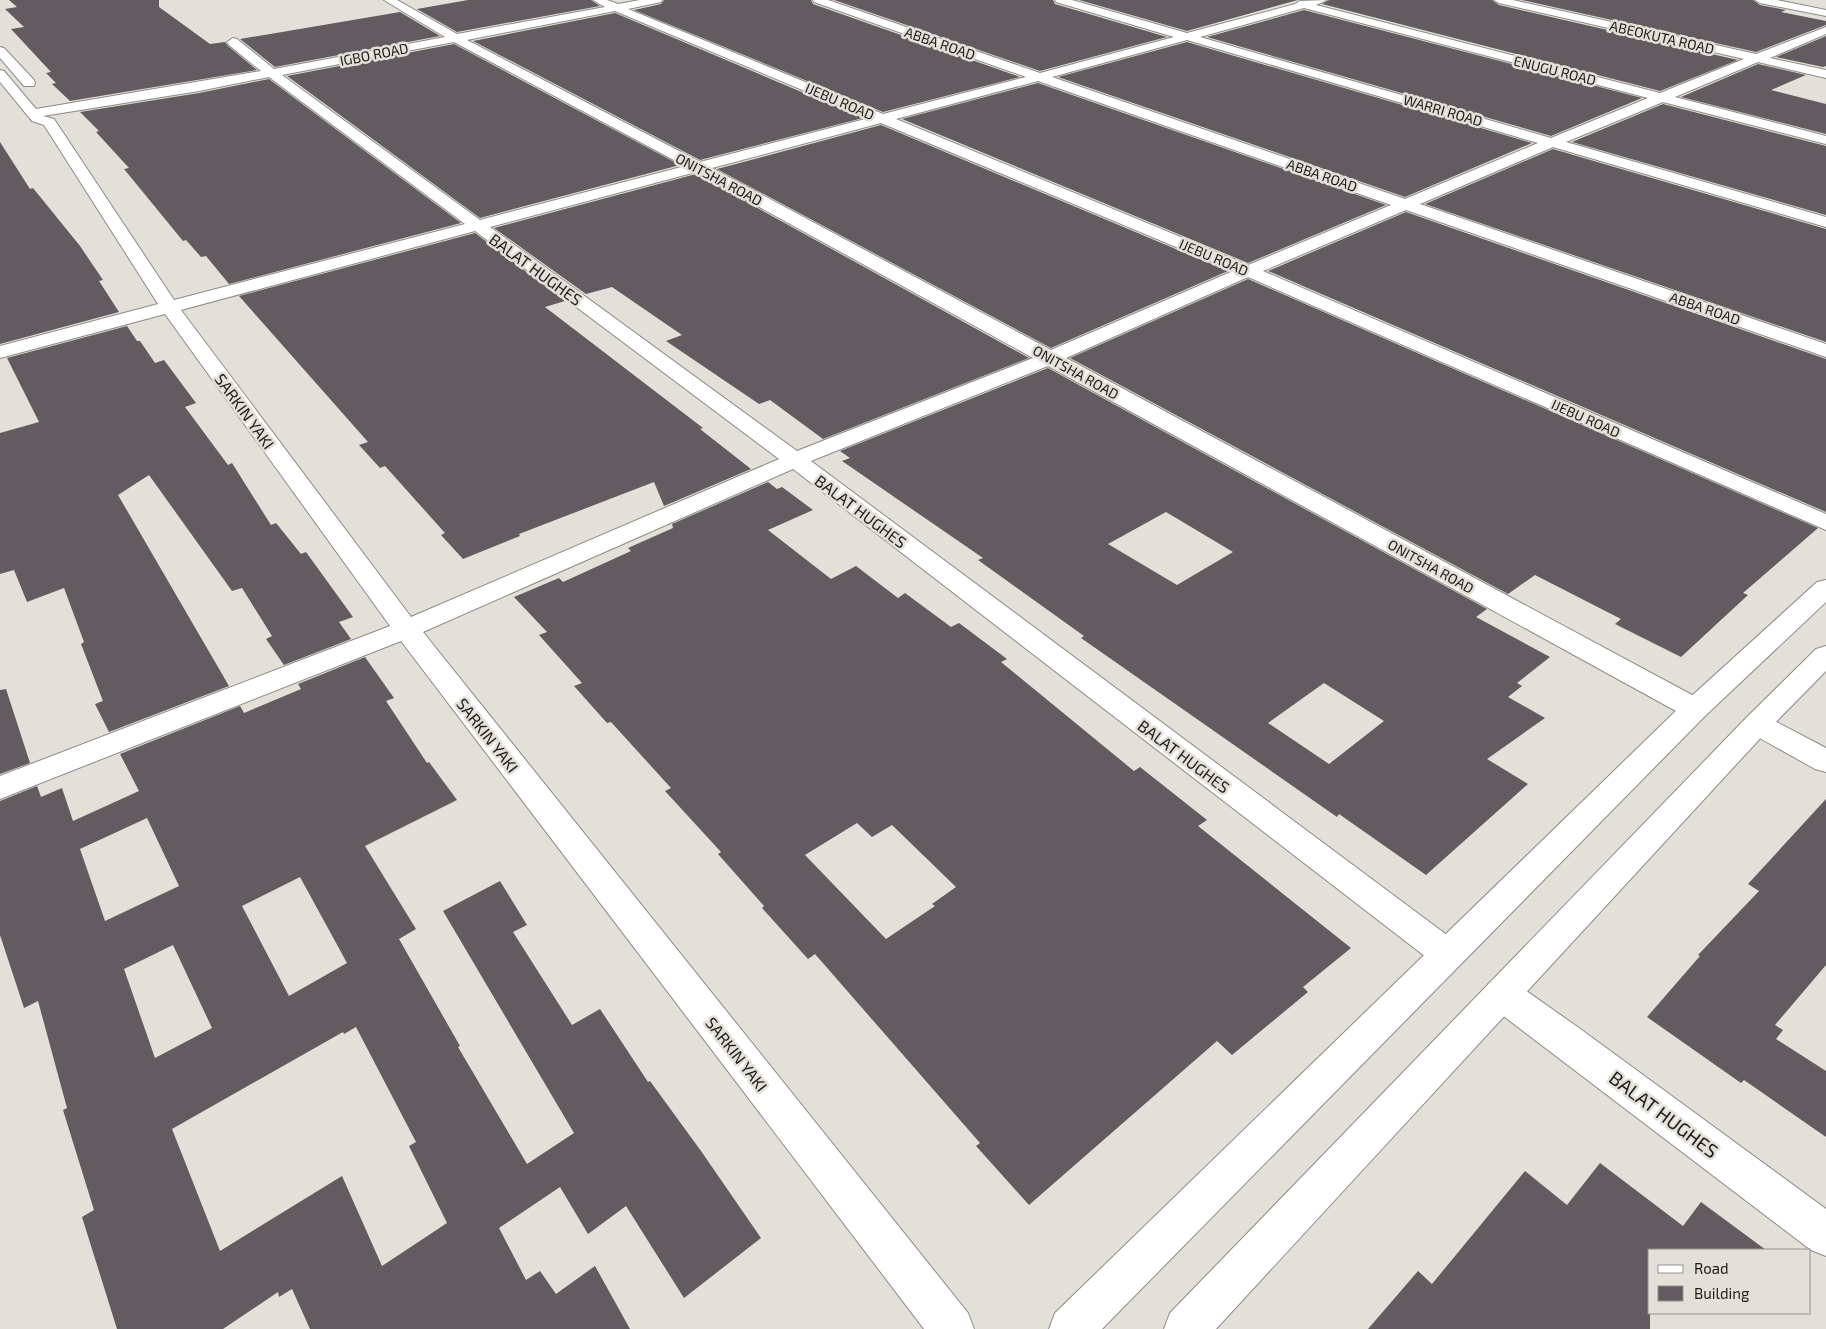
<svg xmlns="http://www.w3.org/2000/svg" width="1826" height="1329" font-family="'Exo 2',sans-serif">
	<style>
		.building { fill: #625b5f; fill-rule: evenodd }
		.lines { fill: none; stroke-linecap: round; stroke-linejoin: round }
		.minor-casing { stroke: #8d8a83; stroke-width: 2 }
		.major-casing { stroke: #8d8a83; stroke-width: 2 }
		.minor { fill: #fff; fill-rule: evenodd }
		.major { fill: #fff; fill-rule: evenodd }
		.labels { text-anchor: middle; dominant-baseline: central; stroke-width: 5; stroke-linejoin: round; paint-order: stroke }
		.far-street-label { font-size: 14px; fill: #1d1c1a; stroke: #e3e0d9 }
		.street-label { font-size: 16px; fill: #1d1c1a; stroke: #e3e0d9 }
		.near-street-label { font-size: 19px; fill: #1d1c1a; stroke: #e3e0d9 }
	</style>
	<rect width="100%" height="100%" fill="#e3e0d9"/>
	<path class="building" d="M9,0H159V7L210,44L225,42L228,46L257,70L70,101L52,84L56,83L46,73L51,72L11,29L24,27L5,9L17,7Z
		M468,0H591L600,6L457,32L417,9Z
		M664,0H811L813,4L1020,77L883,112L634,10L661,4Z
		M834,0H1053L1055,4L1167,37L1040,71Z
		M1079,0H1298L1187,31Z
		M1329,0H1492L1499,5L1738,60L1660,91L1322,4Z
		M1522,0H1753L1760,5L1786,10L1781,12L1826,21V25L1756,52Z
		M1304,10L1642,98L1551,136L1207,37Z
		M400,12L440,36L275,67L240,39Z
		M615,13L863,118L700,160L473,41Z
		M1826,36V66L1823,67L1776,57Z
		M1187,42L1532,143L1405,197L1058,77Z
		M454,44L680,165L480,218L287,76Z
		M1758,64L1806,75L1771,90L1826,104V134L1681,97Z
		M269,79L461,223L229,284L206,256L201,257L186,240L183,241L124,169L129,168L96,132L99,131L80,112L199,93Z
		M1038,83L1386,205L1248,263L902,119Z
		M1663,104L1826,146V215L1572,142Z
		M881,125L1228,271L1051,348L717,169Z
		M0,142L30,189L33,188L80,246L103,280L99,281L119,312L0,344Z
		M1553,149L1826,229V342L1425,204Z
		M696,174L1029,358L823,439L770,400L759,404L666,341L682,335L612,287L586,294L494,228Z
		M1406,212L1826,359V512L1268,271Z
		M475,233L565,301L545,307L703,428L700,429L751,469L664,506L654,482L519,534L520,536L463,559L441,535L445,533L385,466L380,468L359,445L368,442L239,296Z
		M1248,279L1818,528L1743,593L1748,595L1681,657L1615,624L1621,619L1535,575L1508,594L1070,358Z
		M127,326L137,341H140L155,363L164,360L196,403L185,407L228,465L232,463L271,525L276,523L301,554L306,552L353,617L339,622L351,639L284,665L266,639L272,636L242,588L232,591L149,475L118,495L229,686L109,732L95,704L103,701L81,644L84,642L64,588L27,602L14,570L0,574V433L39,422L7,358Z
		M1048,368L1487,609L1476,617L1550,657L1517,683L1522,686L1508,697L1545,718L1487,759L1528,784L1426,875L1339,814L1337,817L1081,638L1084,636L978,560L983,558L842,461L850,458L840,451ZM1166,512L1233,552L1177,585L1108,544ZM1324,683L1384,721L1329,764L1268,723Z
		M768,482L777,489L782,487L813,510L768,530L831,579L856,566L898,598L905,593L951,627L959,623L1007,659L1001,662L1134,771L1140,767L1207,820L1198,826L1351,948L1303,987L1308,992L1232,1055L1217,1041L1029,1205L976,1146L980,1143L815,954L808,959L762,908L764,906L718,854L721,852L665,791L671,788L611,722L607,723L574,686L582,683L539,635L547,632L514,597L559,578L563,582L631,551L628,548L673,528L672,524ZM857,823L872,837L892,825L956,887L932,904L935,906L886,939L805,855Z
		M365,657L394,698L386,701L427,763L429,762L457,800L365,846L416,929L399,939L460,1046L458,1047L527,1164L574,1133L443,911L500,881L527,925L513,932L572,1025L600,1009L648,1082L650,1081L701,1151L761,1238L684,1298L626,1206L588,1234L560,1187L499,1228L526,1280L540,1271L556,1294L595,1266L630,1329H310L292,1289L279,1297L278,1292L223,1329H117L82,1217L94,1210L63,1110L67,1108L38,1001L24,1008L0,935V801L37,786L41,797L62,788L73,821L139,791L120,754L240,706L244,713L301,689L298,684ZM147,818L179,886L105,921L80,849ZM300,877L347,963L289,996L242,906ZM173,945L212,1028L155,1058L124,969ZM356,1027L416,1142L409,1146L447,1223L382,1266L342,1176L220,1251L172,1129L343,1032L344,1034Z
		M6,689L30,763L0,774V690Z
		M1826,799V965L1775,1025L1783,1030L1776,1039L1826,1071V1137L1744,1080L1741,1083L1647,1017L1700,956L1698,955L1759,891L1748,884Z
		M1600,1163L1683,1226L1701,1202L1766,1250H1650V1329H1368L1418,1271L1432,1284L1525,1171L1567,1205Z"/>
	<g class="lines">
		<g class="minor-casing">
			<path id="minor" d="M384,0H397L457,34L605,7L593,0H607L618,4L640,0H662L661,2L628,9L883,114L1026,77L814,2L813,0H828L1040,73L1174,37L1056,2L1055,0H1072L1187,33L1295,4L1300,1L1327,0L1316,5L1660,93L1744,59L1499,3L1494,0H1513L1756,54L1826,27V34L1770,58L1826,70V78L1758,62L1675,97L1826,136V144L1663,102L1566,142L1826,217V227L1553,147L1420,204L1826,344V357L1406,210L1263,271L1826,514V530L1248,277L1066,358L1705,702L1709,709L1705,716L1695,719L1685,716L1048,366L811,461L1459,944L1464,954L1459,964L1447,969L1435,964L793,469L423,632L968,1313L974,1329H924L401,641L0,799V776L390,626L165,314L0,358V346L158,304L44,125L32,121L0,82V70L4,71L36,109L261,71L229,45L227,42L233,38L237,39L274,69L445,37ZM1304,8L1648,98L1551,138L1200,37ZM615,11L869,118L700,162L467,40ZM1187,40L1538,143L1405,199L1052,77ZM454,42L685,166L480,220L282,75ZM269,77L465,224L174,300L54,119L43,116L199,91ZM1038,81L1391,205L1248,265L896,119ZM881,123L1233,271L1051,350L712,168ZM696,172L1033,358L797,451L490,227ZM475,231L779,459L411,617L181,310Z
				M1755,0H1777L1826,10V16L1760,3Z
				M0,47L4,48L34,80L35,83L34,86H24L0,58Z
				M1757,714L1767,717L1826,748V772L1815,769L1747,731L1743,724L1747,717Z
				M1502,978L1515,983L1579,1028L1826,1209V1256L1811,1250L1489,1005L1484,994L1489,983Z"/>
		</g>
		<g class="major-casing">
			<path id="major" d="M1826,580V602L1705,716L1102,1329H1049L1055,1313L1685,702L1817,582Z
				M1826,646V671L1767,731L1216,1329H1164L1170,1313L1747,717L1816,649Z"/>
		</g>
		<use href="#minor" class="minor"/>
		<use href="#major" class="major"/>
	</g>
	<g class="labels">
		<g class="far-street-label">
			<text transform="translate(1662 37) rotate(13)">ABEOKUTA ROAD</text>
			<text transform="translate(940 43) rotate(19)">ABBA ROAD</text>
			<text transform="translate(374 54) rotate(-11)">IGBO ROAD</text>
			<text transform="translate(1555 70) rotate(14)">ENUGU ROAD</text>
			<text transform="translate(840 101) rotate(23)">IJEBU ROAD</text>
			<text transform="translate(1443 110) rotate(16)">WARRI ROAD</text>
			<text transform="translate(1322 175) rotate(19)">ABBA ROAD</text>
			<text transform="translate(719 179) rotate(28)">ONITSHA ROAD</text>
			<text transform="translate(1214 257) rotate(23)">IJEBU ROAD</text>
			<text transform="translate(1705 308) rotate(19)">ABBA ROAD</text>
			<text transform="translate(1076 372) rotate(29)">ONITSHA ROAD</text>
			<text transform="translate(1586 418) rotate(24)">IJEBU ROAD</text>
			<text transform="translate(1431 566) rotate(29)">ONITSHA ROAD</text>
		</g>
		<g class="street-label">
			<text transform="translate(536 269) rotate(36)">BALAT HUGHES</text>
			<text transform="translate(245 411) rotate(54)">SARKIN YAKI</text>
			<text transform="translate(861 511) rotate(37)">BALAT HUGHES</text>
			<text transform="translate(488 735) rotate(52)">SARKIN YAKI</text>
			<text transform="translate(1184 756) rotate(37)">BALAT HUGHES</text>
			<text transform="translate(737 1054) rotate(52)">SARKIN YAKI</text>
		</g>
		<g class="near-street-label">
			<text transform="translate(1664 1114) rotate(37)">BALAT HUGHES</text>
		</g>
	</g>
	<rect x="1648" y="1249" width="162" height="65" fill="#e3e0d9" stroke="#94928d"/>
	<rect x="1658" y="1265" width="25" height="8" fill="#ffffff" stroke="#94928d"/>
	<text x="1694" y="1274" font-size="15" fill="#1d1c1a">Road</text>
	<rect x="1658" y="1286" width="25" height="15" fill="#625b5f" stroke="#94928d"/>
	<text x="1694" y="1299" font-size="15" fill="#1d1c1a">Building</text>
</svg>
